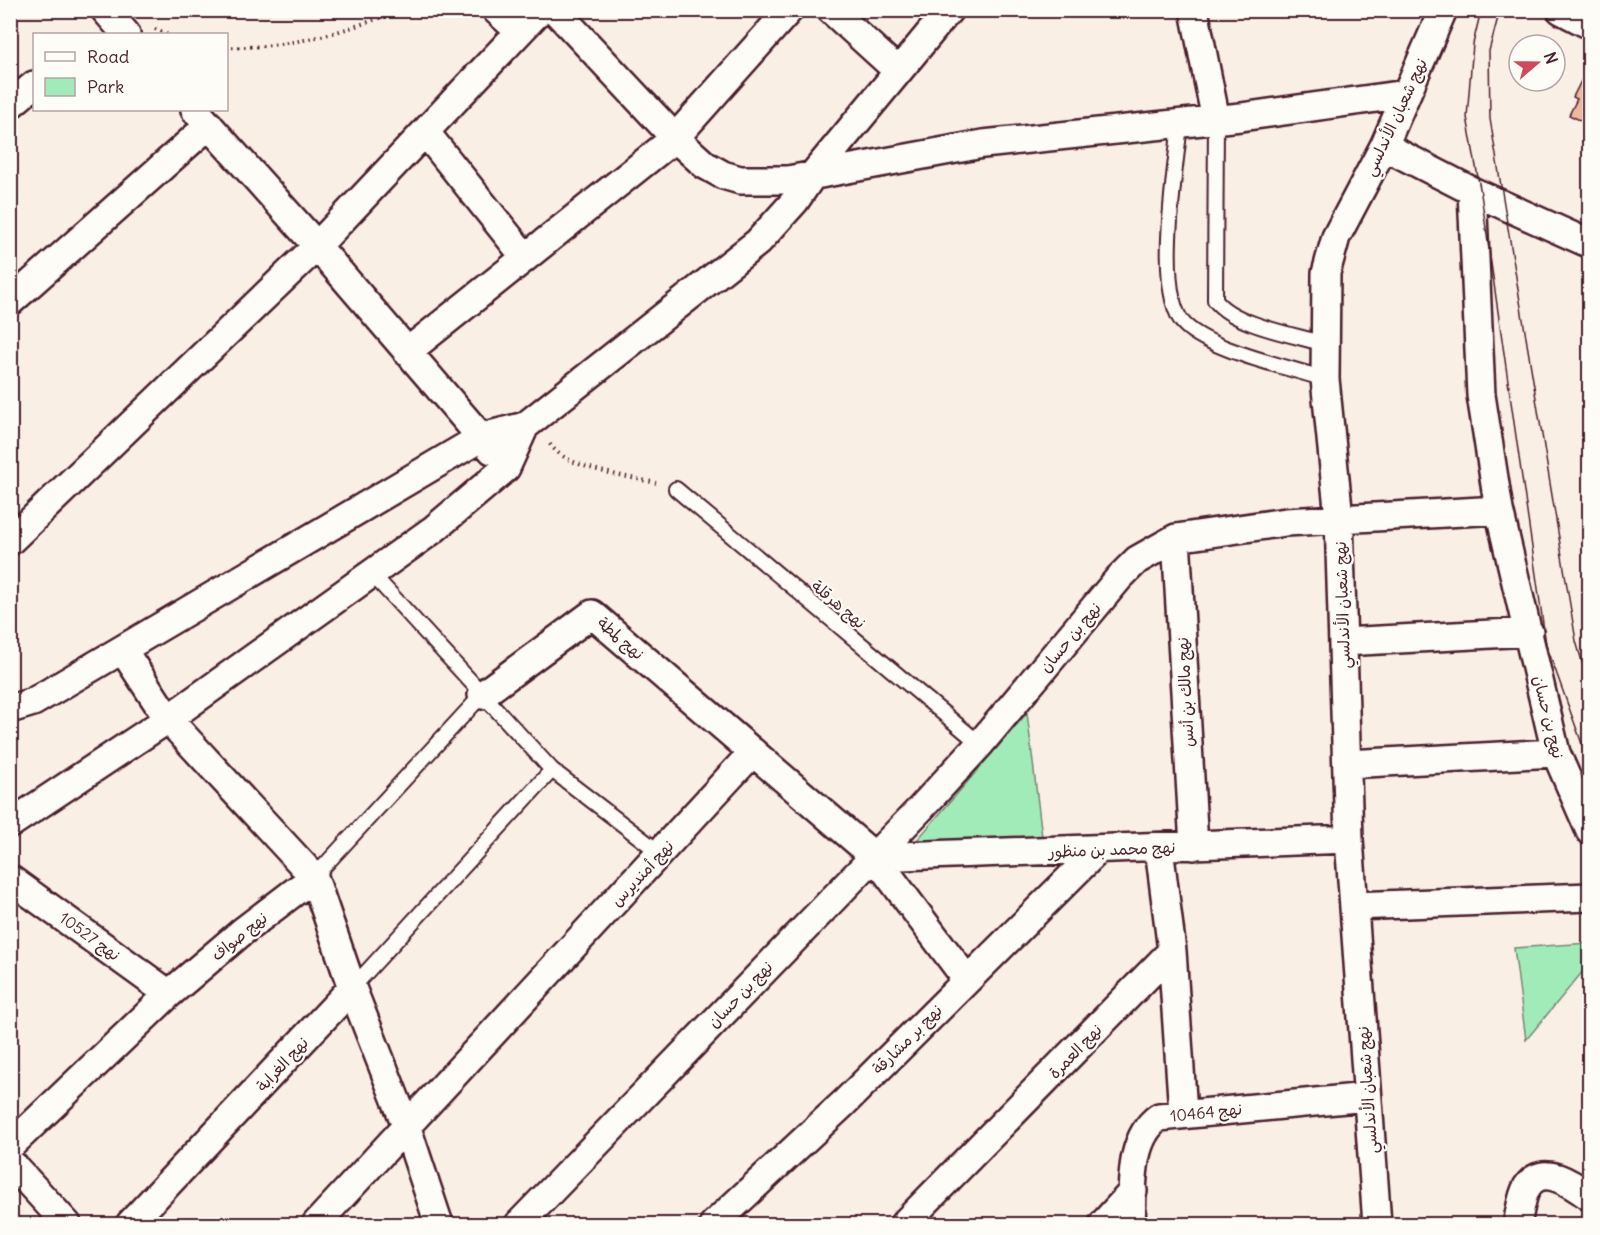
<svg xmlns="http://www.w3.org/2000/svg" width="1600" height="1235" font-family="Delius,'Playpen Sans Arabic',sans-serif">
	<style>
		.green { fill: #a1ebb9; stroke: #768572; stroke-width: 1.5 }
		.building { fill: #edb99f; stroke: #4a1f2b; stroke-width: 1.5 }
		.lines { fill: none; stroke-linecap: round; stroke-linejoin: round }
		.service-casing { stroke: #4a1f2b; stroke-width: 18 }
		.minor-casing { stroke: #4a1f2b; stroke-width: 32 }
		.path { stroke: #4a1f2b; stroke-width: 4; stroke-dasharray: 1.5 4.5; stroke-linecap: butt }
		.service { stroke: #fdfcf7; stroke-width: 14 }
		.minor { stroke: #fdfcf7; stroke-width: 27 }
		.tram { stroke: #4a1f2b; stroke-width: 1.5 }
		.labels { text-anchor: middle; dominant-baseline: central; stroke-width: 4.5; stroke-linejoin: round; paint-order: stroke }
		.street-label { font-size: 16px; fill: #4a1f2b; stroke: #fdfcf7 }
	</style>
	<rect width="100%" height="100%" fill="#faefe5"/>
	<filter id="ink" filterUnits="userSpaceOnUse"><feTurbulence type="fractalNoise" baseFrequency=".0167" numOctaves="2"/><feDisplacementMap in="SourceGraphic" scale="12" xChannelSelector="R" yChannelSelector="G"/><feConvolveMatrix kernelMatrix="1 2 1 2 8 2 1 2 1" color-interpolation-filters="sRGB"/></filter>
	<g filter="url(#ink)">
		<path class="green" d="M1027,713L1043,845L911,847Z
			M1589,943V964L1526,1040L1514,948Z"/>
		<path class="building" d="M1588,67L1590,68V125L1569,115L1577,99L1573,97Z"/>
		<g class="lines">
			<g class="service-casing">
				<path id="service" d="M1216,120L1215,300C1233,325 1295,335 1325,344
					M1180,124C1176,166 1154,296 1185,325C1212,351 1288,367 1325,379
					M676,489L980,744
					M373,575L552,770L660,853
					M314,877L482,695
					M352,988L552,770"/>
			</g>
			<g class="minor-casing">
				<path id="minor" d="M105,10L126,34
					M496,10L519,31
					M555,10L675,138L705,165L723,175L740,180H788L983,144L1241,117L1406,94
					M831,10L898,71
					M1194,10L1216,120
					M1561,10L1590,25
					M10,105L34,85
					M195,110L317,246L492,450
					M426,133L525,257
					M1384,146L1472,191L1590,244
					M1472,191L1481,395L1499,510
					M10,302L209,125
					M407,352L675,138L789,10
					M1176,538L1194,846
					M10,541L317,246L540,10
					M1343,642L1529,632
					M123,650L168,719L314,877L352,988L407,1128L439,1224
					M482,695L592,614L875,857L967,980
					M10,709L33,702L482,437L525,426L758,242L795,201L812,176L949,10
					M1347,764L1556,753
					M10,824L168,719L434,529L506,468L525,426
					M875,857L1349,839
					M10,879L169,994
					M1354,906L1590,897
					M1172,951L1183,1113
					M10,1146L169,994L243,931L314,877
					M10,1162L67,1224
					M130,1224L352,988
					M316,1224L753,752
					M519,1224L921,808L980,744L1119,578L1137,560L1176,538L1286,522L1499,510L1556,753L1590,831
					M714,1224L844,1103L1097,851
					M904,1224L1172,951L1159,848
					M1103,1224L1133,1191
					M1131,1224C1133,1189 1128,1139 1159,1117L1367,1097
					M1377,1224L1349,839L1339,518L1325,379L1326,273L1336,237L1384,146L1443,10
					M1517,1224C1520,1213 1521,1197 1527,1187C1542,1162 1574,1185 1590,1197"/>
			</g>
			<path class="path" d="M155,29L167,34
				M226,47C286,49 345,32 400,10
				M550,444C566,469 627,476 656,483"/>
			<use href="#service" class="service"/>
			<use href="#minor" class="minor"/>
			<path class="tram" d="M1481,10L1473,44L1467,117L1481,194L1546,644L1590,766
				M1500,10L1489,51L1490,119L1576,641L1590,689"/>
		</g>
	</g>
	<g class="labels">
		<g class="street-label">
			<text transform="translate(1395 117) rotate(-65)">نهج شعبان الأندلسي</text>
			<text transform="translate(839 604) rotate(40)">نهج هرقلة</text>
			<text transform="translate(1342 605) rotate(-92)">نهج شعبان الأندلسي</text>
			<text transform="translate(1070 637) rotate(-50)">نهج بن حسان</text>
			<text transform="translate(621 638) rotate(41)">نهج لمطة</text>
			<text transform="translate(1185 692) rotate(-93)">نهج مالك بن أنس</text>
			<text transform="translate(1549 717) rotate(76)">نهج بن حسان</text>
			<text transform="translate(1112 849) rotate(-2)">نهج محمد بن منظور</text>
			<text transform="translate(642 873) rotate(-47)">نهج أمنديرس</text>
			<text transform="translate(90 936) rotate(36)">نهج 10527</text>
			<text transform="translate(239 936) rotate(-39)">نهج صواف</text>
			<text transform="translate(740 994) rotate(-46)">نهج بن حسان</text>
			<text transform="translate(907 1039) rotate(-45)">نهج بر مشارقة</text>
			<text transform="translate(1075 1051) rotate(-46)">نهج العمرة</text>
			<text transform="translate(282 1064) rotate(-47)">نهج الغرابة</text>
			<text transform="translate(1367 1090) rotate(-94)">نهج شعبان الأندلسي</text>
			<text transform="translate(1206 1112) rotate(-6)">نهج 10464</text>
		</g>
	</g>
	<rect width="1600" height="1235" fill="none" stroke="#fdfcf7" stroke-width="36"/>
	<rect x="18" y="18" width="1564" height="1199" fill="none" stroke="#4a1f2b" stroke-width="2" filter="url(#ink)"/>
	<rect x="33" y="33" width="195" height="78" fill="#fdfcf7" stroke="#b5a4a5" stroke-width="1.5"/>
	<rect x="45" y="52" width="30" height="9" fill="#fdfcf7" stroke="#b5a4a5" stroke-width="1.5"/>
	<text x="87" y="63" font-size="18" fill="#4a1f2b">Road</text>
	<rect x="45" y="78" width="30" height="18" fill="#a1ebb9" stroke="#b5a4a5" stroke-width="1.5"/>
	<text x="87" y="93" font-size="18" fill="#4a1f2b">Park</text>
	<g transform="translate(1537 63) rotate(70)"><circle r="28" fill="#fdfcf7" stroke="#b5a4a5" stroke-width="1.5"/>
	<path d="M0-4.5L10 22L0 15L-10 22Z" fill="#d1495b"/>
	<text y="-9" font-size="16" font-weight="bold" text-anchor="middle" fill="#4a1f2b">N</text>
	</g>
</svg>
